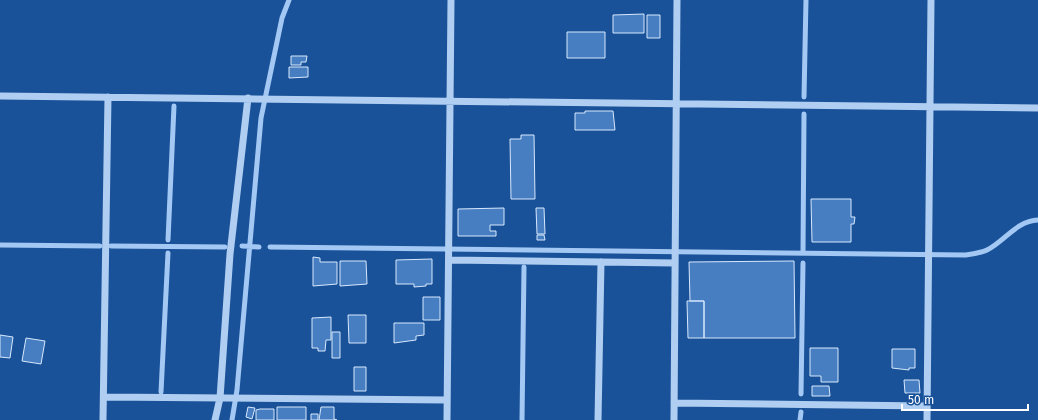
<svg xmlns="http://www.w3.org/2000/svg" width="1038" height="420" viewBox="0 0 1038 420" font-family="'Fira Sans',sans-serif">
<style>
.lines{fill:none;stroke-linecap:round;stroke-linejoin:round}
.stream{stroke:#a3c8f3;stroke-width:5}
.building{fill:#477ec2;stroke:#d7e8fc}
.minor{stroke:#b0cef1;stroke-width:7}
</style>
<rect width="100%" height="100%" fill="#1a529a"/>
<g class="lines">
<path class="stream" d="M804,97l2,-97
M168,240l6,-134
M0,245l100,1
M111,246l114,1
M242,246l17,1
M270,247l695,8c7,-1 16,-2 22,-5 18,-9 29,-29 51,-30
M803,253l1,-139
M161,392l7,-139
M801,394l2,-131
M232,420l5,-30 24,-272 21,-100 7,-18
M522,420l2,-153
M800,420l1,-8"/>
</g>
<path class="building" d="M644,14v19h-31v-18z
M647,15h13v23h-13z
M567,32h38v26h-38z
M291,56h16l-1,6h-5v3h-10z
M289,67h19v10l-19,1z
M585,111h28l2,19h-40v-17h10z
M521,135h13l1,64h-24l-1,-60h11z
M811,199h40v18h4l-1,7h-3v18h-39z
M504,208v17h-14v6h6v5h-38v-27z
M536,208h8l1,26h-8z
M537,235h7l1,5h-8z
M313,257l7,1v4h17v22l-24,2z
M432,259v25h-6v2l-12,1v-3h-18v-24z
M340,261h26l1,23 -27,2z
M794,261l1,77h-91v-37h-14l-1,-39z
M423,297h17v23h-17z
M687,301h17v37h-16z
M348,315h18v28h-17z
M331,317v23h-5l-1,11h-7v-3h-6v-30z
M394,323h30v12l-8,1v4l-22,3z
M332,332h8v26h-8z
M0,335l13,2 -3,21 -10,-1z
M26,338l19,3 -4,23 -19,-3z
M810,348h28v34h-17v-6h-11z
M892,349h23v19h-6v2l-17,-2z
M354,367h12v24h-12z
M904,380h15l1,13h-15z
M812,386h17l1,10h-18z
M248,407l7,1 -3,11 -6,-2z
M277,407h29v13h-29z
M321,407h13v12l3,1h-18z
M260,409h14v11h-18v-10z
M311,414h7v6h-7z"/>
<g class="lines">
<path class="minor" d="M0,96l1038,12
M449,260l226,3
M104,397l343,3
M674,403l253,3
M103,420l5,-323
M215,420l5,-22 10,-144 18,-156
M447,420l4,-420
M598,420l3,-158
M674,420l3,-420
M927,420l4,-420"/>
</g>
<path d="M902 404v6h126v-6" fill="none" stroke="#ffffff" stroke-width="2"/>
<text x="908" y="404" font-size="12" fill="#ffffff" stroke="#1a529a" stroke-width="3" paint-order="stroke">50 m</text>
</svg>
